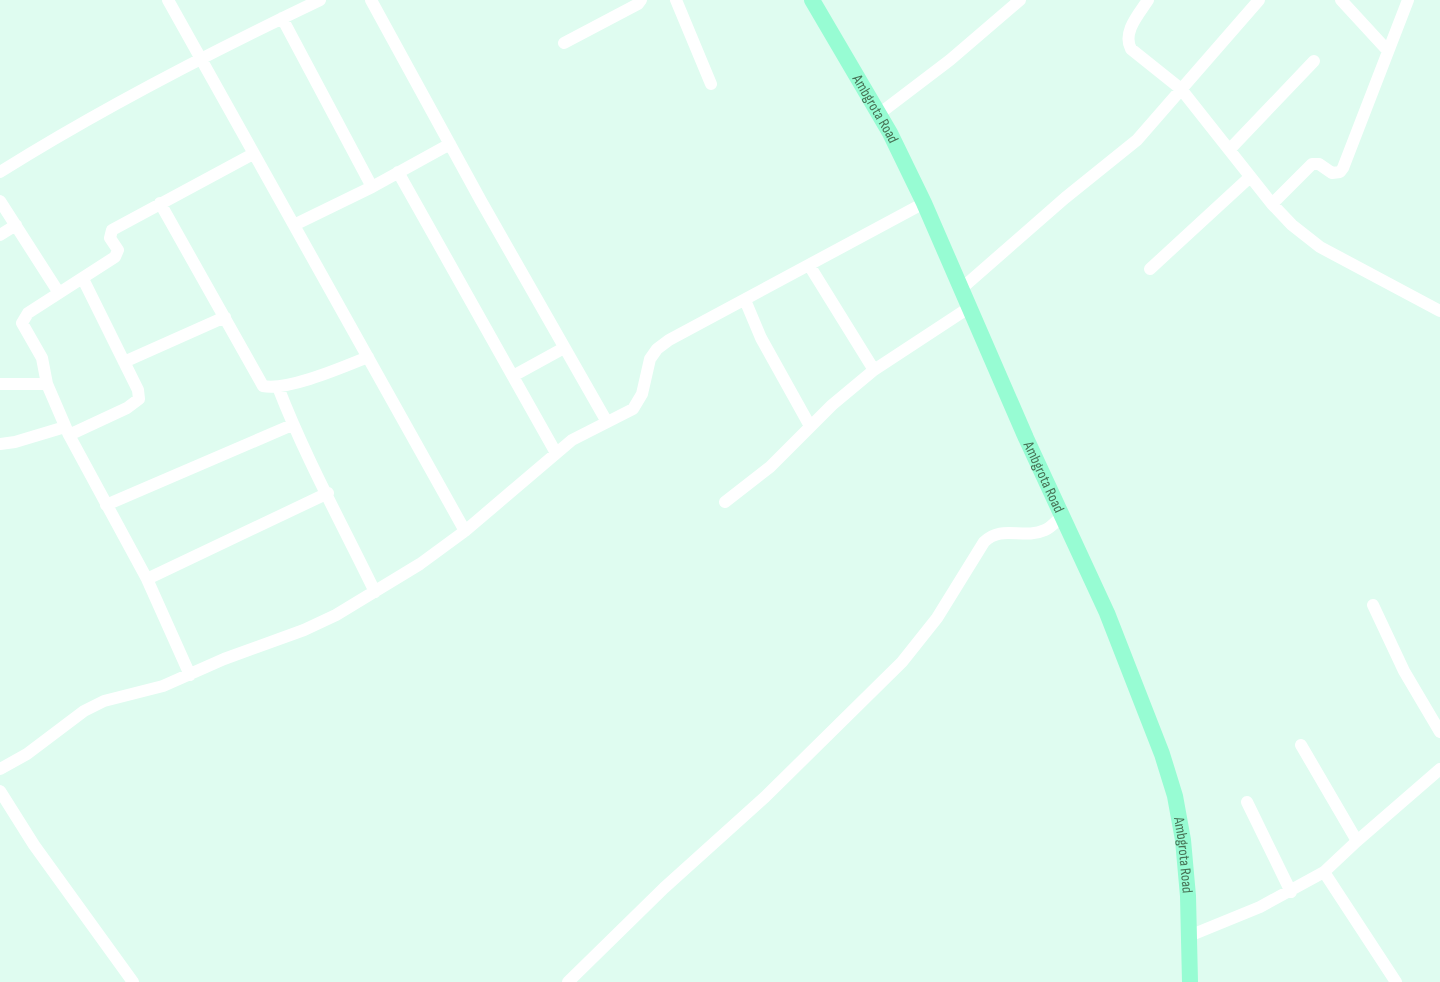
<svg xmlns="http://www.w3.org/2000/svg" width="1440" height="982" viewBox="0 0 1440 982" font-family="'Sofia Sans Condensed',sans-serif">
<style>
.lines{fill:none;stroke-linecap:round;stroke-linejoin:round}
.minor{stroke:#fff;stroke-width:12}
.major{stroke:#97fcd3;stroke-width:16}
.labels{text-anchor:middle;stroke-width:4;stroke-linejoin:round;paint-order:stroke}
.street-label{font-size:15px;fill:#477255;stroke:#e5fff4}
</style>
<rect width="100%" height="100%" fill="#dffcf0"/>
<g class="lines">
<path class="minor" d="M168,0l297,531
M371,0l110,201 126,221
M676,0l35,84
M1148,0c-9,14 -26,32 -17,49l50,40 91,115 20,21 28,22 120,64
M1341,0l47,51
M282,18l90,169
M564,43l74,-39 3,-4
M879,114l71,-54 70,-60
M1230,149l84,-88
M0,172c102,-64 211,-120 320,-172
M398,172l158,281
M0,201l59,92
M160,203l103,183c25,5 80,-19 105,-29
M1272,204l40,-40h7l13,9 8,-1 3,-4 65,-168
M294,225l78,-38 78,-43
M0,235l16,-10
M809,265l65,105
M1150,269l100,-92
M961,289l104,-91 72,-58 122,-140
M745,300l16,38 49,88
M124,362l101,-45
M513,376l51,-28
M0,384h47
M278,387c27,70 64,137 97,205
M69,435l58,-27 12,-9 -1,-9 -55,-111
M0,444l15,-2 50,-15
M725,502l45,-35 62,-62 42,-35 96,-63
M106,505l186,-80
M147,579l181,-86
M1373,605l31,66 36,61
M190,675l-43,-96 -78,-144 -22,-51 -5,-26 -20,-35 6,-10 87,-56 3,-7 -8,-12 2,-8 141,-76
M1301,745l56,96
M0,769l27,-15 57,-43 20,-10 59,-15 61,-27 80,-29 32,-15 84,-51 45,-33 107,-91 61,-31 9,-15 8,-35 7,-10 12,-9 255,-137
M0,791l34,54 99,137
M1247,802l44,90
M1324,872l72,110
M1189,936l71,-29 64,-35 33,-31 83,-72
M568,982l96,-94 101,-91 137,-135 35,-44 47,-76c18,-18 39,-2 61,-12 7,-3 12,-10 18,-15"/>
<path class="major" id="s1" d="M812,0l78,133 34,70 102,235 81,175 55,141 13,42 8,44 5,56 2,86"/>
</g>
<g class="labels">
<g class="street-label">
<text dy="5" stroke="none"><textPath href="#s1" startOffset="126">Ambgrota Road</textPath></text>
<text dy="5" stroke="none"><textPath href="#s1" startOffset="531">Ambgrota Road</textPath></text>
<text dy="5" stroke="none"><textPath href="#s1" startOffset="936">Ambgrota Road</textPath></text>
</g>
</g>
</svg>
